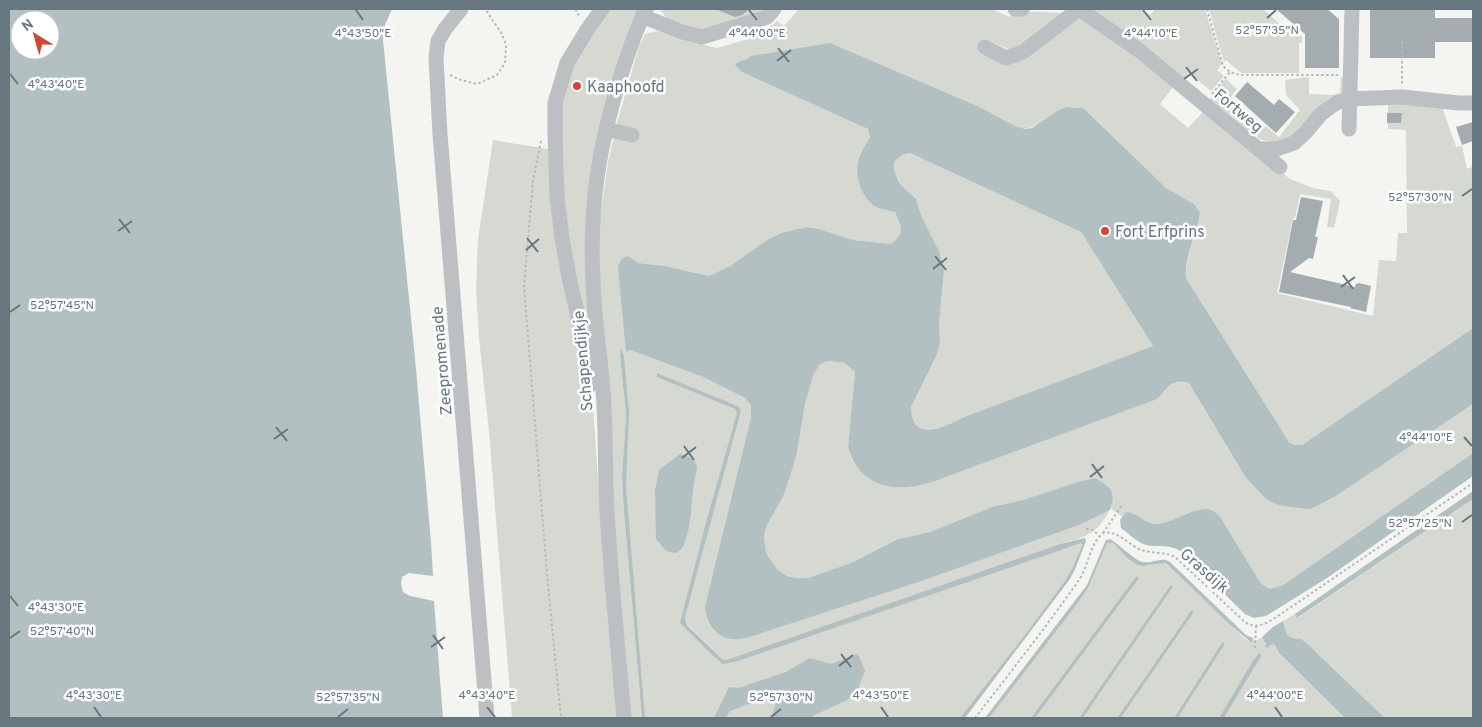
<svg xmlns="http://www.w3.org/2000/svg" width="1482" height="727" viewBox="0 0 1482 727" font-family="Overpass,sans-serif">
<style>
.green{fill:#d5d9d1}
.water{fill:#b2c0c2;fill-rule:evenodd}
.lines{fill:none;stroke-linecap:round;stroke-linejoin:round}
.stream{stroke:#b2c0c2;stroke-width:3}
.building{fill:#a4acb0}
.path{stroke:#b6b9bb;stroke-width:2;stroke-dasharray:2.5 2.5;stroke-linecap:butt}
.minor{stroke:#bcc0c3;stroke-width:15}
.ticks{fill:none;stroke:#66777f;stroke-width:2}
.poi-dot{fill:#d14634;stroke:#fff;stroke-width:2}
.labels{text-anchor:middle;stroke-width:5;stroke-linejoin:round;paint-order:stroke}
.poi-label{font-size:16px;fill:#66777f;stroke:#fff;text-anchor:start}
.street-label{font-size:16px;fill:#66777f;stroke:#fff}
.ticks-label{font-size:12px;text-anchor:middle;fill:#66777f;stroke:#fff;stroke-width:5;stroke-linejoin:round;paint-order:stroke}
</style>
<rect width="100%" height="100%" fill="#f4f4f1"/>
<path class="green" d="M607,9h32l-40,126 -8,216 -28,-138 -2,-112 13,-41z
M660,9h105l-4,4 -58,18 -10,-2 -26,-10z
M799,9h192l19,8 4,-6 53,2 -55,38 -26,-12 -7,13 23,11 73,-48 28,13 70,59 -13,17 28,24 16,-17 86,68 23,9 18,3 9,10 -6,27 -7,-1 4,-28 -31,-5 -5,24h-2l-16,75 96,23 6,-56 17,1 2,-28h9l-1,-103 -18,-1v-28l53,3 15,43 6,-1 5,23 6,-3v162l-171,117h-8l-5,-3 -103,-164c-1,-22 11,-43 14,-65l-6,-9 -28,-16 -91,-81c-20,0 -31,18 -50,22l-276,-71 -12,4 131,67 2,8 -5,9 25,64 5,2c7,14 12,21 -4,32l-38,-4 -34,-11 -13,-2 -25,6 -14,7 -37,26 -21,10 -44,-10 -27,-3 -10,-6 2,93 73,27 42,21 6,7v12l-46,189 42,32 175,-57 160,-57 28,-14c-14,25 -24,27 -50,34l-334,116 -4,-1 -35,-35 -2,-6 56,-207 -20,-12 -64,-26 82,38 -56,211 40,41 360,-122 -14,37 -106,140h-319l-19,-227 2,-74 -6,-67 -1,5 6,60 -4,60 1,25 19,218h-12l-15,-159 -18,-320 11,-77 11,-46 20,-69 6,-13 13,-3 32,11 27,6 42,-12 18,-15 7,5z
M1088,9h53l9,6 5,-6h50l17,55 -5,6 7,6 -13,15 -21,-17 -7,6z
M1209,9h54l30,27 4,-3 5,4v6h-3v30h-58l-15,-13 -2,2z
M1309,77v17l24,1 7,-2 1,-16h7l-1,14 -18,7 -42,43 -16,2 -14,-5v-3l9,-9 13,11 21,-27 -14,-15 -1,-15z
M1226,79l11,10 -6,8 27,23 -11,12 -40,-30z
M493,140l55,9 21,154 23,90 16,229 10,96h-106l-23,-286 -10,-94 -3,-49 2,-50z
M910,153l171,79 72,114 -189,71c-20,10 -52,27 -53,-10l29,-65 -1,-17 5,-55 -5,-19 -17,-34 -6,-18 -17,-16 -5,-13v-8l8,-7z
M828,361l17,2 10,9 -7,75c4,17 10,23 23,33l293,-88c6,-9 14,-12 25,-9l57,95 20,21 12,6 26,4h7l25,-13 137,-92v49l-190,132 -12,4 -6,-2 -5,-5 -41,-67c-4,-3 -7,-5 -11,-6 -15,-2 -37,15 -53,15 -11,-1 -18,-12 -29,-12l-3,5 -12,-8 1,-5 -34,-22 -52,17 -34,8 -62,25 -32,7 -47,24 -43,15h-11l-10,-2 -10,-7 -11,-16 -2,-17 3,-11 16,-28 6,-17 8,-27 8,-49 8,-29 6,-10z
M1473,499v219h-88l-64,-61 -11,-11 -14,-8h-4l-5,-3 -4,-14 12,-7 3,4z
M1110,543h3c8,8 20,23 32,23 7,0 14,-3 20,-4l79,76 8,5 1,-5 3,3 6,-4 3,4 1,7 6,-4 3,1 4,8 66,65h-121l38,-63 -3,-2 -7,9 -33,56h-230l99,-130 19,-44z"/>
<path class="water" d="M9,9h383l-7,16 -2,15 32,318 16,184 2,34 -24,-3 -7,4 -1,7 2,8 7,4 24,5 9,117h-434zM20,20h30v30h-30z
M830,43l147,63 38,20 10,3 7,-1 27,-18 8,-3 16,1 83,80 28,16 6,9c-3,22 -16,43 -14,65l103,164 5,3h8l171,-117v76l-137,92 -25,13h-7l-26,-4 -12,-6 -20,-21 -57,-95c-18,-5 -21,5 -32,16l-222,82c-9,2 -18,5 -27,6 -30,2 -52,-10 -60,-40l7,-75 -10,-9 -17,-2 -9,4 -6,11 -8,28 -8,49 -8,27 -6,17 -16,28 -3,11 2,17 11,16 10,7 10,2h11l43,-15 47,-24 32,-7 62,-25 34,-8 52,-17 17,-4c15,8 22,14 15,32l-28,14 -160,57 -175,57c-5,0 -12,2 -16,1 -17,-3 -25,-18 -26,-33l46,-189v-12l-6,-7 -42,-21 -73,-27 -4,2 -8,-85 4,-9 6,-2 10,7 27,3 44,10 21,-10 37,-26 14,-7 25,-6 13,2 34,11 38,4c15,-11 10,-18 4,-32 -7,-2 -17,-3 -22,-7 -13,-10 -19,-32 -14,-47 3,-7 7,-14 11,-21l-2,-8 -126,-57 -7,-7c4,-6 12,-4 16,-9zM910,153l171,79 72,114 -189,71c-20,10 -52,27 -53,-10l26,-53 3,-12 -1,-17 5,-55 -5,-19 -17,-34 -6,-18 -17,-16 -5,-13v-8l8,-7z
M621,348l3,8 5,56 -3,75 19,231h-3l-19,-218 -1,-25 4,-60 -6,-60z
M657,373l64,26 18,8 2,4 -56,207 2,7 35,34 4,1 334,-116 25,-6 1,3 -10,26 -6,12 -105,139h-5l58,-74 47,-63 7,-12 10,-24 -1,-2 -343,118 -15,3 -12,-10 -31,-31 25,-97 32,-113 -2,-4 -78,-32z
M1473,453v23l-146,102 -61,38 -12,2 -9,-4 -66,-64c-14,-7 -26,-1 -38,-7 -7,-4 -13,-10 -20,-15l-1,-8 6,-8c11,0 18,11 29,12 16,0 39,-17 53,-15 4,1 7,3 11,6l41,67c9,9 11,7 23,3z
M680,454c7,2 13,3 16,10 3,6 -2,13 -2,19 -3,20 -2,42 -10,61 -1,4 -4,6 -8,9l-10,-2 -10,-12 -1,-49 4,-20z
M1473,491v8l-176,119 -2,-4z
M1110,539c9,5 25,22 33,23 10,2 18,-6 27,0l76,73 7,3 -1,5 -23,-19 -63,-61c-7,0 -14,2 -21,3 -12,1 -24,-15 -32,-23h-3l-3,1 -19,44 -11,16 -88,114h-4l102,-133 15,-36 4,-9z
M1283,621l4,14 5,3 9,1 9,7 11,11 64,61h-40l-66,-65 -4,-8 -3,-1 -5,4 -2,-1 1,-3 -4,-7 11,-10z
M1259,653l3,2 -38,63h-5l33,-56z
M858,654l7,17 -10,25 -46,22h-38l5,-15v-9l-46,17 -4,7h-12l15,-31 9,1 48,-16 24,-14 21,6z"/>
<g class="lines">
<path class="stream" d="M1033,718l104,-140
M1081,718l90,-131
M1119,718l73,-106
M1176,718l47,-74"/>
</g>
<path class="building" d="M715,9h35l-8,6 -7,2z
M1276,9h51l12,10v49h-34v-34z
M1370,9h65v9h38v24h-38v16h-65z
M1247,82l27,23 5,-6 16,13 -19,21 -41,-37z
M1387,113h15l-1,10h-14z
M1473,122v19l-11,4 -6,-18z
M1301,197l22,4 -8,36h3l-5,22 -4,-1 -19,14 65,15 1,-3 3,-1 12,3 -5,26 -16,-4 1,-1 -72,-15 14,-72h3z"/>
<g class="lines">
<path class="path" d="M577,9l-1,2 4,6
M1207,9l16,57 7,6
M1402,41v43
M450,75l11,5 16,4 20,-9 8,-12 1,-18 -4,-11 -17,-25
M1212,94l18,-22 10,3h98
M541,141l-8,40 -9,105 23,288 14,144
M1086,529c6,-1 9,3 13,7
M1103,533l20,-29
M1255,648l1,-22
M975,718c35,-45 71,-91 104,-138 10,-15 10,-35 24,-47 14,-3 24,10 36,16 11,5 24,2 36,8l70,65c12,8 22,1 33,-6l195,-133"/>
<path class="minor" d="M461,9l-16,20 -7,12 -2,17 4,76 47,584
M1015,9h7
M642,16l40,16 20,5 65,-20 7,-8
M985,47l21,11 17,-6 56,-43 61,42 140,116
M606,129l26,6
M1349,129l3,-120
M1259,149h18l17,-6 12,-11 15,-18 15,-11 13,-4 53,-2 57,6h14
M593,384l-24,-107 -7,-39 -5,-42 -2,-62v-31l12,-40 20,-33 15,-21
M624,718c-6,-69 -13,-138 -17,-207 -2,-35 -1,-71 -3,-106 -2,-41 -10,-83 -11,-124 -4,-75 6,-138 29,-209 7,-21 14,-43 24,-63"/>
</g>
<path class="ticks" d="M356,10l7,10M749,10l8,10M1143,10l8,10M1267,18l9,-8M778,48l11,14M777,61l14,-11M1186,67l11,14M10,74l8,10M1184,79l14,-10M1462,196l10,-7M119,219l11,14M118,231l14,-10M527,238l11,14M526,250l13,-11M935,256l11,14M933,269l14,-11M1343,275l10,14M1341,287l14,-10M10,312l10,-7M276,427l11,14M1464,437l8,9M274,439l14,-10M684,446l10,14M682,458l14,-11M1092,464l10,14M1090,477l14,-11M1462,522l10,-7M10,596l8,10M433,635l10,14M10,638l10,-7M431,647l14,-10M841,654l10,13M839,666l14,-11M94,707l7,10M487,707l8,10M881,707l7,10M1275,707l7,10M338,717l10,-8M771,717l10,-8"/>
<g class="poi-dot">
<circle cx="577" cy="86" r="5"/>
<circle cx="1105" cy="231" r="5"/>
</g>
<g class="labels">
<g class="poi-label">
<text x="587" y="92">Kaaphoofd</text>
<text x="1115" y="237">Fort Erfprins</text>
</g>
<g class="street-label">
<text transform="translate(1239 110) rotate(40)" y="6">Fortweg</text>
<text transform="translate(441 361) rotate(-95)" y="6">Zeepromenade</text>
<text transform="translate(582 361) rotate(-95)" y="6">Schapendijkje</text>
<text transform="translate(1205 570) rotate(41)" y="6">Grasdijk</text>
</g>
</g>
<g class="ticks-label">
<text x="1267" y="34">52°57'35"N</text>
<text x="363" y="37">4°43'50"E</text>
<text x="757" y="37">4°44'00"E</text>
<text x="1151" y="37">4°44'10"E</text>
<text x="56" y="88">4°43'40"E</text>
<text x="1420" y="201">52°57'30"N</text>
<text x="62" y="309">52°57'45"N</text>
<text x="1426" y="441">4°44'10"E</text>
<text x="1420" y="527">52°57'25"N</text>
<text x="56" y="611">4°43'30"E</text>
<text x="62" y="635">52°57'40"N</text>
<text x="94" y="699">4°43'30"E</text>
<text x="487" y="699">4°43'40"E</text>
<text x="881" y="699">4°43'50"E</text>
<text x="1275" y="699">4°44'00"E</text>
<text x="348" y="701">52°57'35"N</text>
<text x="781" y="701">52°57'30"N</text>
</g>
<rect width="1482" height="727" fill="none" stroke="#66777f" stroke-width="20"/>
<g transform="translate(35 35) rotate(323)"><circle r="24" fill="#ffffff" stroke="#c2c9cc"/>
<path d="M0-4L9 19L0 12L-9 19Z" fill="#d14634"/>
<text y="-8" font-size="14" font-weight="bold" text-anchor="middle" fill="#66777f">N</text>
</g>
</svg>
